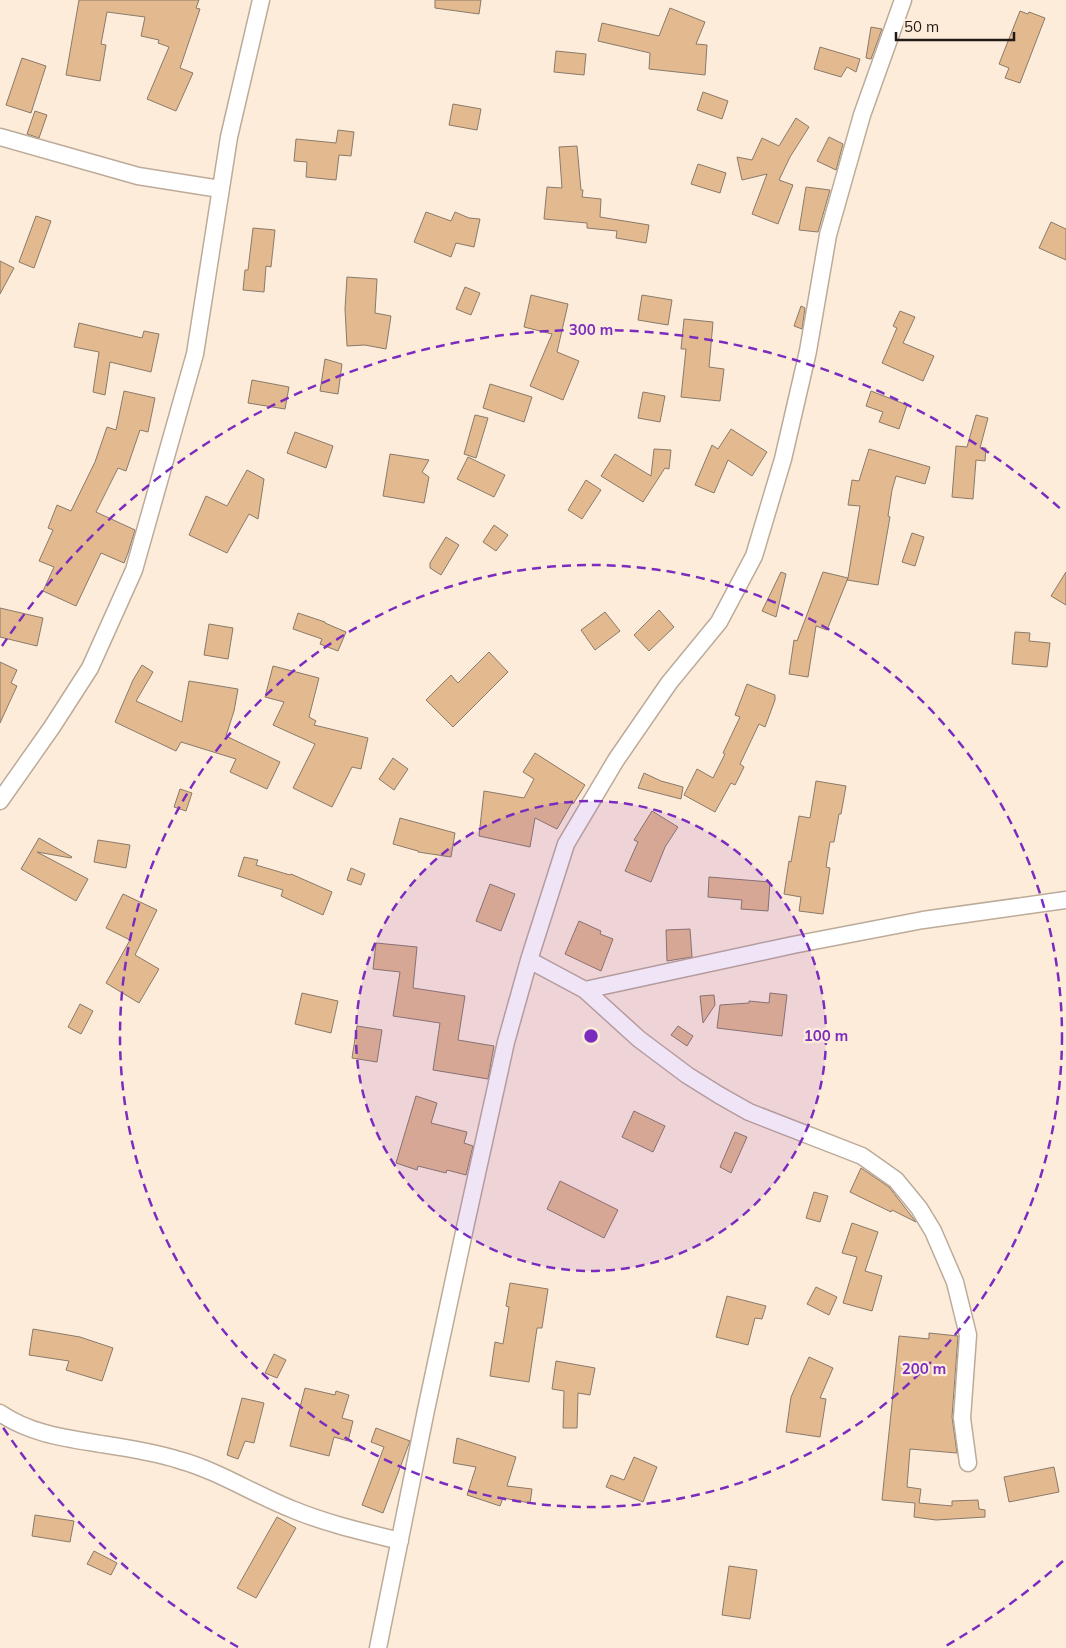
<svg xmlns="http://www.w3.org/2000/svg" width="1066" height="1648" viewBox="0 0 1066 1648" font-family="Mulish,sans-serif">
<style>
.building{fill:#e3b98f;stroke:#8a7a6a}
.lines{fill:none;stroke-linecap:round;stroke-linejoin:round}
.minor-casing{stroke:#bdab9a;stroke-width:19}
.minor{stroke:#fff;stroke-width:16}
.ring{fill:none;stroke:#7b2cbf;stroke-width:2.5;stroke-dasharray:9 6}
.centre{fill:#7b2cbf;stroke:#feecda;stroke-width:2.5}
.ring-label{font-size:15px;text-anchor:middle;font-weight:bold;fill:#7b2cbf;stroke:#feecda;stroke-width:4.5;stroke-linejoin:round;paint-order:stroke}
</style>
<rect width="100%" height="100%" fill="#feecda"/>
<path class="building" d="M79,0h120l-3,8 4,1 -20,59 13,5 -17,38 -29,-12 22,-52 -11,-4 1,-3 -18,-4 4,-19 -38,-5 -6,32 5,1 -6,36 -34,-6z
M435,0h46l-2,14 -44,-6z
M670,8l35,14 -9,22 11,1 -2,30 -56,-6 1,-16 -52,-12 4,-18 57,13z
M1020,11l8,3 1,-2 16,6 -25,65 -15,-5 4,-10 -10,-4z
M871,27l11,2 -11,30 -5,-1z
M820,47l40,12 -4,13 -9,-5 -6,10 -27,-8z
M556,51l30,3 -2,21 -30,-3z
M22,58l24,8 -15,47 -25,-8z
M703,92l25,9 -6,18 -25,-9z
M453,104l28,5 -4,21 -28,-5z
M35,111l12,4 -8,23 -12,-4z
M796,118l13,9 -19,30 -11,23 14,5 -15,39 -26,-10 15,-40 -25,6 -5,-23 15,3 10,-22 17,8z
M338,130l16,2 -3,24 -12,-1 -3,25 -30,-3 1,-15 -13,-1 2,-22 40,4z
M829,137l14,7 -7,26 -19,-9z
M577,146l4,44h2l-1,7 19,2 -1,18 49,8 -3,18 -30,-5 1,-7 -30,-3v-5l-43,-4 3,-32 15,1 -3,-41z
M698,164l28,9 -6,20 -29,-9z
M806,187l24,3 -12,42 -19,-2z
M426,212l25,9 4,-9 14,6 11,1 -6,28 -18,-4 -5,14 -37,-15z
M36,216l15,5 -17,47 -15,-6z
M1051,222l15,7v31l-27,-12z
M253,228l22,2 -4,37 -5,-1 -2,26 -21,-2 2,-20h3z
M0,261l14,7 -14,26z
M347,277l30,2 -2,34 16,3 -5,33 -21,-4 -18,1 -2,-37z
M465,287l15,6 -9,22 -15,-6z
M531,295l37,9 -11,48 22,9 -16,39 -33,-14 22,-52 -28,-7z
M642,295l30,5 -4,25 -30,-5z
M801,306l4,2 -3,21 -8,-3z
M900,311l15,6 -12,26 31,13 -11,25 -41,-18 15,-35 -4,-2z
M684,319l29,3 -4,45 15,2 -4,32 -39,-4 5,-48h-5z
M79,323l63,15 2,-7 15,3 -8,38 -41,-10 -5,33 -12,-3 6,-40 -25,-5z
M325,359l17,5 -4,30 -18,-3z
M252,380l37,7 -4,22 -37,-6z
M490,384l42,13 -8,25 -41,-14z
M124,391l31,7 -7,34 -8,-2 -14,41 -8,-3 -22,44 39,18 -7,23 -4,10 -23,-10 -25,53 -33,-15 11,-24 -15,-6 14,-31 -5,-2 9,-23 14,6 24,-49 12,-35 9,3z
M871,391l36,14 -8,24 -20,-7 4,-10 -17,-6z
M643,392l22,4 -5,26 -22,-4z
M475,415l13,3 -12,40 -12,-4z
M976,415l12,3 -8,30h6l-1,13 -9,-1 -3,39 -21,-2 4,-51 11,1z
M731,429l36,23 -15,24 -24,-16 -14,33 -19,-8 17,-40 6,4z
M295,432l38,14 -7,22 -39,-15z
M654,449l17,1 -2,19 -4,-1 -22,34 -42,-26 14,-22 36,22z
M869,449l61,18 -5,17 -29,-8 -4,14 -4,26 2,1 -12,68 -31,-5 1,-2 -21,52 -11,-4 -8,51 -19,-3 5,-34 3,1 26,-69 25,6 12,-72 -12,-1 4,-25 7,1z
M390,454l39,6 -7,12 7,5 -5,26 -41,-7z
M468,457l37,18 -11,22 -37,-18z
M247,470l17,9 -6,40 -9,-5 -22,39 -38,-18 17,-39 21,10z
M586,480l15,10 -19,29 -14,-9z
M494,525l14,10 -12,16 -13,-9z
M912,533l12,4 -9,29 -13,-4z
M446,537l13,8 -18,30 -11,-7v-5z
M781,572l5,2 -10,43 -14,-6z
M1066,572v33l-15,-9z
M0,608l43,10 -6,28 -37,-9z
M659,610l15,17 -25,24 -15,-16z
M605,612l15,19 -25,19 -14,-20z
M298,613l27,9v1l21,9 -8,19 -18,-7 2,-5 -29,-10z
M209,624l24,4 -5,31 -24,-4z
M1015,632l15,1 -1,8 21,2 -3,24 -35,-3z
M489,652l19,20 -55,55 -27,-27 25,-25 7,8z
M0,662l17,8 -6,13 6,3 -17,37z
M142,665l11,7 -17,29 46,21 7,-41 49,8 -4,22 -8,25 54,26 -13,27 -37,-17 6,-13 -55,-17 -5,9 -61,-29 18,-42z
M273,666l46,12 -10,39 7,4 -2,4 54,13 -7,31 -9,-2 -20,40 -39,-19 22,-44 -42,-19 11,-23 -19,-5z
M747,684l28,11v5l-10,27 -6,-3 -19,40 4,3 -9,18 -4,-2 -16,29 -31,-17 13,-26 16,9 12,-24 -2,-1 17,-36 -5,-2z
M535,753l50,32 -12,19 -1,-1 -15,26 -22,-11 -5,29 -51,-11 5,-45 40,7 10,-19 -11,-7z
M393,758l15,11 -14,21 -15,-11z
M644,773l17,8 22,6 -2,12 -43,-11z
M816,781l30,5 -5,28h-2l-5,28h-4l-4,25 4,1 -7,46 -24,-3 2,-14 -17,-3 5,-33 2,1 8,-46 11,2z
M180,789l12,4 -6,18 -12,-4z
M652,811l26,16 -13,20 -14,35 -26,-11 13,-29 -4,-2z
M400,818l55,15 -4,24 -33,-5v-1l-25,-7z
M39,838l33,19 -1,1 -34,-6 51,27 -12,22 -55,-32z
M98,840l32,5 -4,23 -32,-6z
M244,857l14,3 -2,5 34,10 1,-1 41,18 -9,23 -42,-19 2,-6 -45,-14z
M351,868l14,6 -4,11 -14,-5z
M709,877l61,5 -2,29 -27,-2 1,-9 -34,-3z
M490,884l25,10 -14,37 -25,-10z
M123,894l34,16 -22,45 24,14 -20,34 -33,-20 24,-43 -24,-12z
M579,921l22,10 -1,3 13,5 -12,32 -36,-17z
M690,929l2,28 -25,4 -1,-31z
M376,943l41,4 -4,41 52,8 -7,44 36,6 -6,33 -55,-9 7,-47 -47,-7 7,-44 -27,-3z
M302,993l36,8 -7,32 -36,-9z
M770,993l17,2 -5,41 -65,-8 3,-23 29,-2v-2l20,2z
M714,995l1,10 -12,18 -3,-27z
M80,1004l13,7 -12,23 -13,-7z
M357,1026l25,4 -5,32 -25,-4z
M678,1026l15,10 -6,10 -16,-11z
M416,1096l21,7 -6,20 36,9 -3,11 9,3 -7,29 -19,-5 -1,3 -28,-7 -1,4 -21,-7z
M634,1111l31,15 -12,26 -31,-15z
M735,1132l12,5 -16,36 -11,-6z
M861,1168l28,19 27,35 -24,-12 -1,2 -41,-20z
M560,1181l58,29 -14,28 -57,-29z
M814,1192l14,4 -8,26 -14,-4z
M852,1223l26,9 -13,39 17,5 -10,35 -29,-8 14,-46 -15,-4z
M510,1283l38,6 -6,39h-5l-8,54 -39,-6 5,-34 8,2 6,-37 -3,-1z
M816,1287l21,10 -8,18 -22,-11z
M727,1296l39,10 -4,13 -7,-1 -7,27 -32,-8z
M33,1329l47,8 33,11 -11,33 -36,-11 3,-9 -40,-6z
M929,1333l29,3 -6,81 5,36 -47,-4 -3,38 14,2 -2,14 33,3v-5l26,-1 1,9 6,1v7l-49,3 -22,-3 1,-14 -33,-3 17,-164 30,3z
M274,1354l12,6 -9,18 -12,-5z
M809,1357l24,11 -13,30 6,1 -6,38 -34,-5 5,-35z
M556,1361l39,7 -5,27 -12,-2 -1,35h-14l1,-37 -12,-2z
M305,1388l30,7 1,-4 13,4 -7,23 11,3 -5,20 -14,-4 -5,19 -39,-10z
M242,1398l22,5 -10,40 -9,-2 -7,18 -11,-4z
M376,1428l34,13 -27,72 -21,-8 22,-58 -13,-5z
M457,1438l59,19 -9,29 25,3 -2,14 -27,-5 -3,8 -33,-11 9,-28 -23,-4z
M634,1457l23,10 -14,35 -37,-15 5,-12 13,5z
M1054,1467l5,25 -50,10 -5,-25z
M35,1515l39,6 -4,21 -38,-6z
M277,1517l19,11 -40,70 -19,-10z
M94,1551l23,12 -6,12 -24,-11z
M729,1566l28,4 -7,49 -28,-4z"/>
<g class="lines">
<defs>
<path id="minor" d="M0,137l138,39 82,13
M0,801l52,-74 38,-59 44,-98 61,-216 34,-217 32,-137
M529,960l56,30 54,49 48,36 32,20 30,17 113,44 34,24 23,28 14,23 22,51 13,53 -6,83 6,45
M585,990l208,-45 130,-25 143,-20
M0,1413c31,21 65,25 101,31 26,4 53,8 78,16 40,11 76,35 115,50 34,14 70,22 106,31
M378,1648l48,-238 40,-187 40,-181 23,-82 37,-116 50,-84 53,-77 50,-61 35,-66 29,-97 25,-108 20,-116 34,-120 41,-115"/>
</defs>
<use href="#minor" class="minor-casing"/>
<use href="#minor" class="minor"/>
</g>
<circle cx="591" cy="1036" r="235" fill="#7b2cbf" fill-opacity=".12"/>
<g class="ring">
<circle cx="591" cy="1036" r="235"/>
<circle cx="591" cy="1036" r="471"/>
<path d="M1063 1561A706 706 0 0 1 944 1647M238 1647A706 706 0 0 1 2 1426M2 646A706 706 0 0 1 1063 511"/>
</g>
<circle cx="591" cy="1036" r="8" class="centre"/>
<g class="ring-label">
<text x="591" y="335">300 m</text>
<text x="826" y="1041">100 m</text>
<text x="924" y="1374">200 m</text>
</g>
<path d="M896 32v8h118v-8" fill="none" stroke="#211b15" stroke-width="2.5"/>
<text x="904" y="32" font-size="15" fill="#211b15" stroke="#feecda" stroke-width="4" paint-order="stroke">50 m</text>
</svg>
